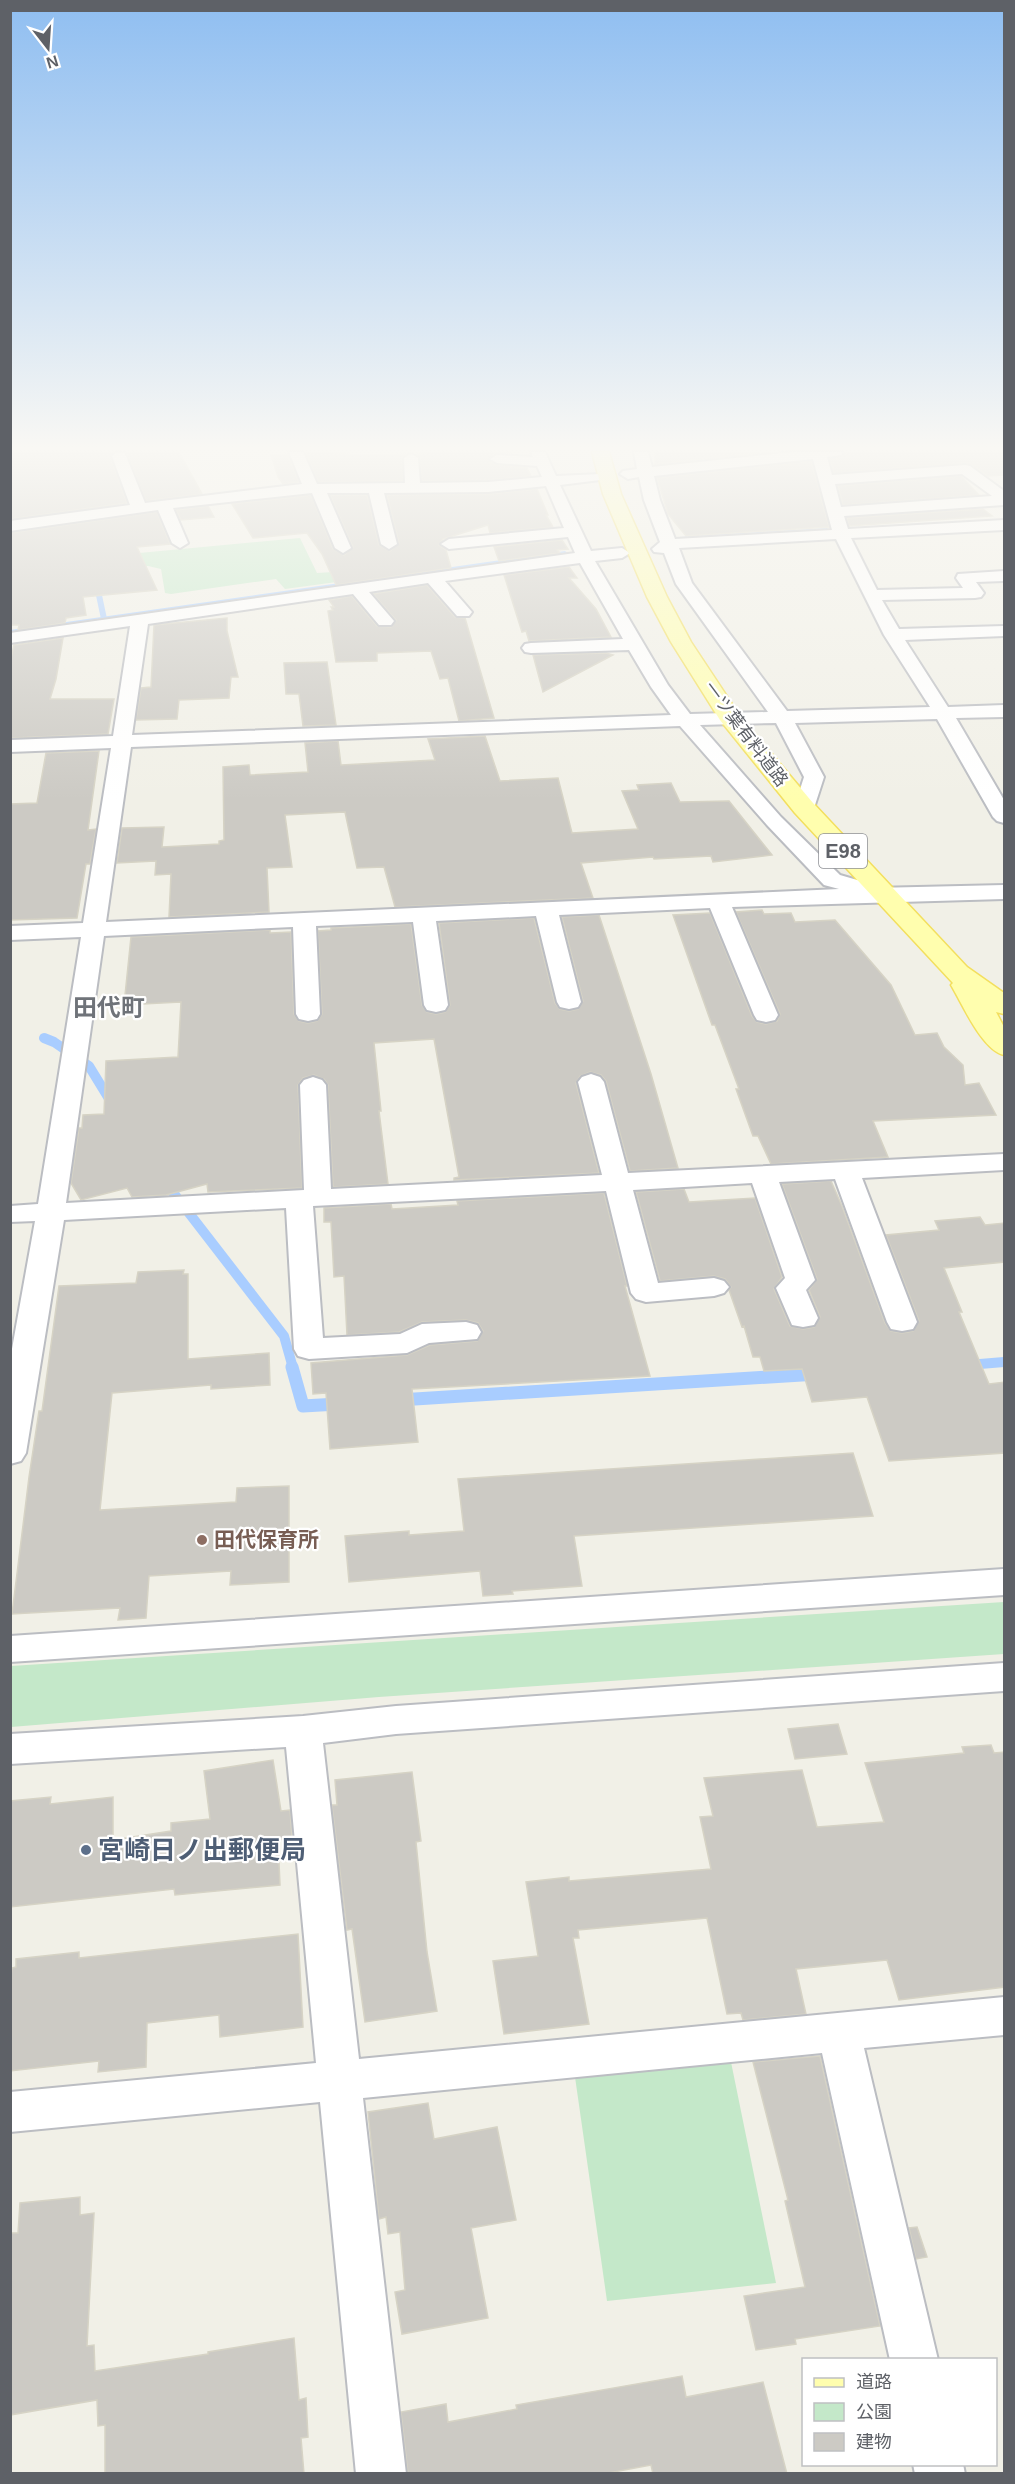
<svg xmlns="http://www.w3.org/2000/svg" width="1015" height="2484" viewBox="0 0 1015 2484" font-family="Helvetica,'Noto Sans JP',sans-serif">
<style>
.green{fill:#c4e8c9}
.water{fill:#a9cdff}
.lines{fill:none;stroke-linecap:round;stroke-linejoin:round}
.stream-far2{stroke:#a9cdff;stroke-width:6}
.stream-far1{stroke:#a9cdff;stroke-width:10}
.stream{stroke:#a9cdff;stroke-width:13}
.building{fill:#cccac4;stroke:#d6d3c5;stroke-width:1.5}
.minor-casing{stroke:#bbbdc2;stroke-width:4}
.primary-casing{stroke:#f3df5e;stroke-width:3}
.minor{fill:#fff;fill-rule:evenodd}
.primary{fill:#fffeae;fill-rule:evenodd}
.education-dot{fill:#8d6e63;stroke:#fff;stroke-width:2}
.service-dot{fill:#5c6f8a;stroke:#fff;stroke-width:2}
.labels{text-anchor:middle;stroke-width:4.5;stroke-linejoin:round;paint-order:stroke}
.far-street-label{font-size:18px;fill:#5e6167;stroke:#fff}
.shield{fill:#fff;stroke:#8e9095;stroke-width:1.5}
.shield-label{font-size:20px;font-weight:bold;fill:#5e6167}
.education-label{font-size:21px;font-weight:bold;fill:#785e54;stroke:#fff;text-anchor:start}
.quarter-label{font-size:24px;font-weight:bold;fill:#6f7379;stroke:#fff}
.near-service-label{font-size:26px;font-weight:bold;fill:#4e5e75;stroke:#fff;text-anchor:start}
</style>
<rect width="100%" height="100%" fill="#f1f0e7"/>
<path class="green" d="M300,538l17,35 16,-1 11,9 -59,8 -9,-10 -105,15 -6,-1 -4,-24 -13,-3 -61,4 -1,-12z
M1004,1602v52l-625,43 -368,30v-61z
M731,2062l45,221 -169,18 -32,-224z"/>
<path class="water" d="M827,528l2,4 -147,9 -2,-4z
M565,551l4,3 -558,81 -1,-5z"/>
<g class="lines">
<path class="stream-far2" d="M96,581l8,38"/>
<path class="stream-far1" d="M44,1038l10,4 35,24 22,36
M165,1182l119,154 9,32
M968,1365l36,-3"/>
<path class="stream" d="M292,1367l11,39 35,-2
M399,1400l419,-26"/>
</g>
<path class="building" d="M10,452h103l-3,5 17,46 -117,16z
M126,452h53l23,42 -56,7z
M326,452l31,3 49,-1 -4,4 1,23 -85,1 -12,-29z
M437,452h74l-15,1 -8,7 9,5 30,3 4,8 -43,4 -66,1 -2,-23 -4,-4z
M655,452h25l80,1 -105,11z
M860,452h145v23l-17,1 -17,-12 -6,-1 -131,10 -4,-14 11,-2 4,-4z
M287,454l12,28 -16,2 -5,-7 -7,-22z
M811,461l18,66 -143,9 -18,-22 -11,-36z
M961,476l18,19 -136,10 -5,-19z
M537,489l11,26h-2l7,12 -63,6 -2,-8 -45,14 -4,6 7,5 5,18 -115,17 -14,-31 -15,-21 -54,5 -21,-34 79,-9 22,54 11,6 9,-8 -23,-52h37l12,50 11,6 9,-8 -12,-48 101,-1z
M208,506l6,11 -33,3 -5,-10z
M983,509l9,7 -143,10 -2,-8z
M157,512l13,32 -33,3 20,43 -74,7 3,18 -20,3 -1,5 -47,7 1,-5h-9v-92z
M562,540l6,9 -11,1 3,3 -61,8 -5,-14z
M569,567l8,11h-8l27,31 15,28 -82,4 -3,-10 -4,1 -18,-57z
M427,585l28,32 10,1 29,100 -35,3 -11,-43 -8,1 -9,-28 -54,2v8l-41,1 -8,-51 5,-1 -2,-3h3l-5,-7 23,-4 25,30 14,1 5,-7 -23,-26z
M227,618v13l11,46h-7l-2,21 -50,2 -2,19 -41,1 5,-32 10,-1 3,-62z
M63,638l-7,41 -6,20h64l-6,35 -98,4v-75l4,-18z
M606,653l7,2 -70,37 -10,-37z
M327,662l9,63 -33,1 -4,-32h-13l-2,-31z
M485,736l15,45 58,-3 14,55 66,-4 -16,-38 17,-1 -2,-5 34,-2 9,19 49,-1 43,54 -59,7 -2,-6 -57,3 -1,-2 -72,6 12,35 -198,9 -11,-40 -27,1 -12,-56 -60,3 7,52 -25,1 2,44 -100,5 2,-43 -16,1 1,-14 -39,2 5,-35 42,-1 -2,20 57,-3v-3l5,-1 -1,-73 26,-2 1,10 58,-3 -3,-29 33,-2 3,24 94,-5 -7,-21z
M99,751l-11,79 8,-1 -6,35h-4l-9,54 -67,2v-116l27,-1 9,-50z
M762,910l2,4 27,-1 4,9 40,-2 56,65 24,50 22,-2 7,14 19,18 2,20 14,-2 17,32 -123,6 15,36 -117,7 -13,-28h-5l-17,-47h3l-24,-64h-3l-39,-110 37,-2 42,103 5,6 9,2 11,-3 3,-7 -44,-102z
M599,915l52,159 27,94 -48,3 -24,-90 -5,-6 -11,-3 -10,4 -4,7 23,90 -145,7v-2l5,-1 -25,-138 -60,4 7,68h-2l9,73 -55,3 -5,-102 -4,-6 -10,-4 -11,3 -5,7 4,103 -94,4 -1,-8 -41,11 -34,2 -5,-9 -46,12 -10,-17 8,-55h3l1,-13 21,-1 2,-53 72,-4 3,-55 -57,3 7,-68 139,-7v3l21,-1 3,82 5,7 9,2 9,-2 5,-7 -4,-83 13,-1v-2l80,-4 11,81 5,7 9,2 9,-2 5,-7 -11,-82 95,-5 21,85 5,6 9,2 9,-2 5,-8 -21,-84z
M831,1181l11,25 43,117 6,8 11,2 11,-2 6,-10 -33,-86 53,-5 -4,-9 45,-4 5,8 20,-2v39l-61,6 18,44h-3l30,72 16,-2v71l-116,8 -22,-64 -55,5 -10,-33 -38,2 -4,-14h-7l-9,-31 -2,1 -13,-37 2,-3 -6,-8 -11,-3 -54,5 -24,-89 48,-3 5,13 66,-4 27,79 -8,12 16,37 13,3 11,-2 6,-10 -11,-27 8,-11 -35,-95z
M604,1193l23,93h-2l25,90 -238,13 6,53 -88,7 -4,-56 -13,1 -2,-31 96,-8 23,-10 47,-4 6,-10 -5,-8 -12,-3 -44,2 -23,10 -52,3 -3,-59 -10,1 -3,-55h-7v-14l67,-4 1,5 66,-4 -1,-4z
M184,1270l-1,4h5v85l81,-6 1,32 -59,4v-4l-99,8 -12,117 136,-8 1,-14 52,-2v96l-59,3 1,-14 -82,5 -3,42 -28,2 2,-12 -108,6 17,-137 10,-66h3l17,-125 77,-3 2,-11z
M853,1453l20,63 -299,20 8,50 -70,5 1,3 -30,2 -3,-25 -131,11 -4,-46 64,-5v4l55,-4 -6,-52z
M838,1724l9,30 -52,5 -7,-30z
M991,1745l3,8 11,-1v235l-106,13 -12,-40 -91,9 10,45 -63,6 -2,-7 -14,1 -20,-96 -129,12 1,8h-6l16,86 -85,10 -11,-73 45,-5 -12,-74 43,-5v4l142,-12 -11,-52 13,-1 -9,-38 98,-8 15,57 67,-5 -19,-59 99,-10 -2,-6z
M273,1760l8,51 9,-1 2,28 -14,2 2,45 -105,10 -1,-6 -164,18v-106l41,-4 -1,7 63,-7v43l58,-9v-8l39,-4 -6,-48z
M412,1772l9,69 -5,1 11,110 10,59 -72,11 -13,-93 -5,1 -15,-125h5l-2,-25z
M298,1934l5,93 -83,10 -1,-22 -72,8 -1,44 -48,5 1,-11 -89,10v-88l2,-15 4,-1v-8l63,-7v6z
M820,2056l60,270 -85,13 1,5 -40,6 -12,-54 61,-9 -20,-86 3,-1 -35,-138z
M428,2103l6,36 63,-12 19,93 -45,8 17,90 -86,16 -7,-42 10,-2 -5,-58 -12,2 -2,-17 -7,2 -11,-107z
M80,2197v18l14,-2 -7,133 7,-1 1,26 113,-17v-2l86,-14 5,62 7,-2 2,39 -7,1 3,36h-199v-49l-7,1 -1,-26 -87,15v-182h8l2,-30z
M917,2227l10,30 -11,2 -7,-31z
M682,2376l4,21 77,-15 24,92h-134l-2,-9 -48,9h-195l-7,-62 45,-8 2,18 69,-13 -1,-4z"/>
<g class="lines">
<defs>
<path id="minor" d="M117,452l7,1 2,3 19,47 157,-19 -13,-32h14l14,32 88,-1 -1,-25 7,-4 7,4 2,25 68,-1 54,-5 -5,-11 -40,-3 -7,-4 7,-4 36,2 -2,-5h14l11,24 44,-2 3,3 -3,3 -40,5 31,66 31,-3 8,5 -8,5 -27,3 73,124 22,29 78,-2 -92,-128 -12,-31 -10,-1 -2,-3 8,-7 -16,-42 -5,-23 -11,2 -8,-5 3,-3 14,-2 -3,-17h14l4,15 141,-15h50l-2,3 -14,2 5,18 133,-10 5,1 34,25v14l-160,11 4,13 156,-9v10l-153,8 26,52 86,-2 -7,-10 2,-4 46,-3v10l-28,1 8,11 -3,4 -6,1 -93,2 17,29 105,-3v10l-99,4 43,67 56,-2v12l-48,1 48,82v23l-7,-2 -4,-4 -56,-98 -142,4 29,54 -10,31 -3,4 -7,2 -7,-2 -3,-4 10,-31 -28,-54 -76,2 81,92 59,58 31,9 3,4 130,-3v14l-272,8 46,108 -3,5 -9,2 -9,-2 -3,-5 -44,-107 -151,7 22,87 -3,5 -9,2 -9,-2 -3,-5 -21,-86 -100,5 12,84 -3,5 -9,2 -9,-2 -3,-5 -11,-83 -97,4 4,88 -3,5 -9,2 -9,-2 -3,-5 -3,-87 -189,9 -38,267 238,-13 -4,-105 4,-5 9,-3 9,3 4,5 5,104 271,-14 -24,-93 4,-5 9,-3 9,3 4,5 24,91 376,-19v16l-142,8 55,144 -4,7 -11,2 -11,-2 -4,-7 -52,-143 -56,3 36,98 -9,10 12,28 -4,7 -11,2 -11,-2 -16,-37 9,-10 -33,-95 -119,7 25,93 56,-5 10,3 5,6 -5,6 -10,3 -68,6 -10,-3 -5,-6 -25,-102 -293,15 10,132 77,-4 22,-10 44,-2 11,3 4,7 -4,7 -48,4 -22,10 -98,6 -11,-3 -4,-7 -8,-141 -222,12 -38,233 -5,8 -11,3v-104l25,-139 -25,1v-16l28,-2 43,-267 -71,3v-14l73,-3 28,-175 -101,4v-12l103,-4 17,-110 -120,17v-10l565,-80 -7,-16 -119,12 -8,-5 8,-5 115,-11 -18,-42 -58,6 -104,1 13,51 -8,5 -8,-5 -12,-51h-42l24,55 -8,5 -8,-5 -23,-55 -139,15 15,35 -8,5 -8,-5 -14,-33 -148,21v-10l120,-16 -18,-49zM813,459l19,71 -157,9 -15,-39 -6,-24zM962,474l30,22 -151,11 -6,-23zM836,539l48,96 46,72 -143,4 -95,-128 -13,-35zM580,563l43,76 -92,4 -6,1 -3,4 3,4 6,1 98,-3 22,37 20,28 -539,20 16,-111 205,-30 26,31h12l3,-4 -25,-29 59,-9 29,33h12l3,-4 -27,-31zM680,726l87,99 57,60 15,4 -733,33 25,-175z
M1004,1569v26l-994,67v-26z
M1004,1663v28l-608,43 -73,9 36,316 645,-62v38l-140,13 74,312h-48l-68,-307 -459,45 43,376h-50l-36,-372 -310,30v-40l306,-29 -30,-316 -276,17v-30l293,-18 93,-10z
M913,2464h50l2,10h-50z"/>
<path id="primary" d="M592,452h17l12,42 46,103 24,45 49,74 73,87 154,164 37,26v21l-8,-2 8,15v28c-22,-5 -41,-50 -53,-70l2,-2 -158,-170 -75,-93 -49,-78 -24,-45 -44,-103z"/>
</defs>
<use href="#minor" class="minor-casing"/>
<use href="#primary" class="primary-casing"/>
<use href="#minor" class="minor"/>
<use href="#primary" class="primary"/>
</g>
<linearGradient id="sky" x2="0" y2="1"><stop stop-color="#8fbef1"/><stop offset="0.56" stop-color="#f9f8f4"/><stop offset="1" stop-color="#f9f8f4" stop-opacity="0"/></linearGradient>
<rect width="1015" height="800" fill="url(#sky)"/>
<circle class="education-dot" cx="202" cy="1540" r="6"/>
<circle class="service-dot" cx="86" cy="1850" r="6"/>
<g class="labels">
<g class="far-street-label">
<text transform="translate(746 734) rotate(53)" y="6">一ツ葉有料道路</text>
</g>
<rect class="shield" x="819" y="834" width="48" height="34" rx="4.5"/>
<g class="shield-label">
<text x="843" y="858">E98</text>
</g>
<g class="education-label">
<text x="214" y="1547">田代保育所</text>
</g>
<g class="quarter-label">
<text x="109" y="1016">田代町</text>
</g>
<g class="near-service-label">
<text x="98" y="1859">宮崎日ノ出郵便局</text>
</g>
</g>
<rect width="1015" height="2484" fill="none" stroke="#5e6167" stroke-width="24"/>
<rect x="802" y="2358" width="195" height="108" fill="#ffffff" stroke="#bfc0c2" stroke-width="1.5"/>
<rect x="814" y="2378" width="30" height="9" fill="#fffeae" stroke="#bfc0c2" stroke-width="1.5"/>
<text x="856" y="2388" font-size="18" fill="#5e6167">道路</text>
<rect x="814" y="2403" width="30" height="18" fill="#c4e8c9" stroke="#bfc0c2" stroke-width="1.5"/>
<text x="856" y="2418" font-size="18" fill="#5e6167">公園</text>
<rect x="814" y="2433" width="30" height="18" fill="#cccac4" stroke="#bfc0c2" stroke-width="1.5"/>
<text x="856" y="2448" font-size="18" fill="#5e6167">建物</text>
<g transform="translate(48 48) rotate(163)" stroke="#ffffff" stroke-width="4.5" paint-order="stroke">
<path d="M0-4.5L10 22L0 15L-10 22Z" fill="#5e6167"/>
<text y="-9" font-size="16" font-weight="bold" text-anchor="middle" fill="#5e6167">N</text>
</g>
</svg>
